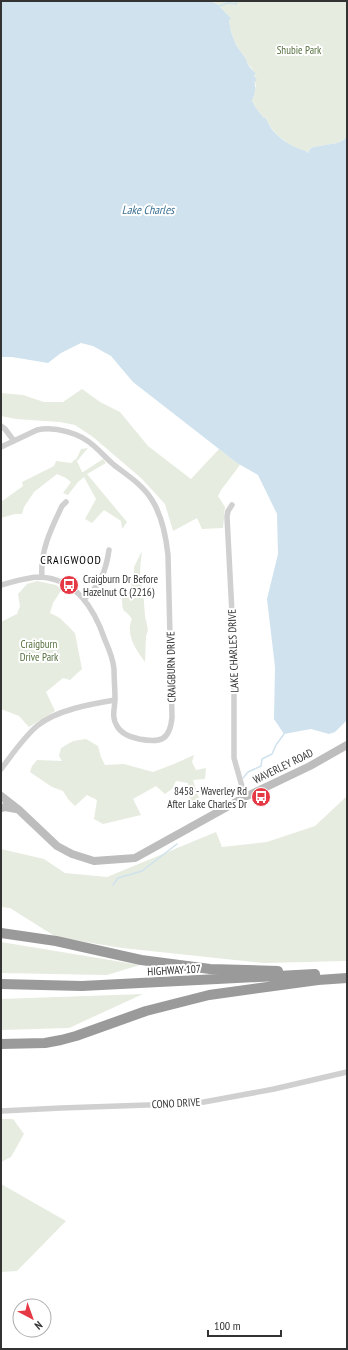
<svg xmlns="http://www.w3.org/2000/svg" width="348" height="1350" viewBox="0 0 348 1350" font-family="'PT Sans Narrow',sans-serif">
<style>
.green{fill:#e6ecdf}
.water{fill:#cfe2ee}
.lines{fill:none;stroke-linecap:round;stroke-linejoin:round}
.stream{stroke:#cfe2ee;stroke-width:1.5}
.street{stroke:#d0d0d0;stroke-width:5.5}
.secondary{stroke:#bdbdbd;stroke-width:8}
.highway{stroke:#9a9a9a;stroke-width:10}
.labels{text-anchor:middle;stroke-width:4;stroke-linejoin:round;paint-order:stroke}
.park-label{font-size:11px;fill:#56703f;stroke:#fff}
.poi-label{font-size:11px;fill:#333;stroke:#fff;text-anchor:start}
.street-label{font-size:11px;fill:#333;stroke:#fff}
.water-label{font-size:12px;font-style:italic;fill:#3f7597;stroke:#fff}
.neighbourhood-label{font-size:12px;letter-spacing:1px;fill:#000;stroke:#fff}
</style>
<rect width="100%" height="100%" fill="#fff"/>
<path class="green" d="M210,1h137v135l-5,5 -5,2 -24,4 -3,2 -2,4 -2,-2c-16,-4 -34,-17 -40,-33h-2l-9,-11 -2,-5h-2v-1l2,-2 3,-14 -2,-3 2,-3 -2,-3 2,-1 -5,-8 -3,-2 -2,-6 -10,-14 -5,-13 -2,-12 1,-3 -13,-13z
M82,389l18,13 20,10 28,34 43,33 28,-30 21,16 -19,25 -3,6 7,11 -2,21 -21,1 -5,-11 -24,13 -8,-27 -24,-26 -48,-41 -18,-12 -15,-3 -44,-3 -15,-3v-23l22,2 21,7h19z
M88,448l-11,13 5,11h1l20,-13 3,4 -19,11 40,48 -5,7 -1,-8 -17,-11 -12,13 -7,-4 11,-20 -12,-22 -6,5 -10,13 -5,-2 8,-11 -5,-4 -9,-4 -23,18 -10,15 -2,7h-7l-14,4v-16l22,-16 -1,-4 32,-16 2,-5 15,2 6,-5 4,-9z
M142,551c-1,10 -4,30 1,38l2,27 3,14 -2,6 -1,26c-9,-12 -20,-28 -13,-43 -7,-11 -10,-4 -10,-20 3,-4 7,-7 9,-11 1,-5 -1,-9 2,-14l1,3v-10z
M37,581l19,4 6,4 -9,14 -3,10 10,5 15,15 7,36 -12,11 -7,-2 -17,14 9,19 -26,16 -10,-11 -18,-7v-87l16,-8 3,-8 -2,-12 9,-10z
M86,739l12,7 3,11 4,8 19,-1 29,8 21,-8 20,-9 -2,7 4,8 10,-2 -1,11 -12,1 8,24 -5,4 -5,2 -3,-27 -12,-2 -4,8 -7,5 -9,-8 -23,13 8,16 -38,9 -9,-5 3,-19 -10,-5 -12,11 -7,-7 -5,-8 -11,-4 -22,-15 2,-6 5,-6 25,1 -3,-5 2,-8 12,-7z
M347,796v165l-83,2 -142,-15 -66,-11 -46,-29 -9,-1v-58l43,10 21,14 42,4 109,-45 6,15 45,-5 48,-16z
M1,942l139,23 -33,10 -106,-2z
M143,994l-74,34 -68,2v-31z
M1,1119h12l11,15 -13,23 -10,5z
M1,1184l65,37 -49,50 -16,1z"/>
<path class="water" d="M1,1h209l7,3 13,13 1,2 -2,1 2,12 5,13 10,14 2,6 8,9 -2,2 3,4 -3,2c3,4 0,17 -3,20h2l2,5 9,11h2c6,17 23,28 40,33l2,2 2,-4 3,-2 24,-4 5,-2 5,-5v584l-12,12 -6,2 -18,-5 -27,5 -10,-15 1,-52 -8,-68 11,-45 -1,-40 -19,-39 -21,-12 -104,-81 -22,-26 -18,-10 -12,-3 -20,10 -13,10 -36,-6h-11z"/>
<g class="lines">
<path class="stream" d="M219,6l9,-3 8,1 1,-3
M243,778l5,-6 13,-6 1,-7 10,-5 4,-9 8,-11
M113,885l5,-7 24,-7 35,-27"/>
<path class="street" d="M1,426l4,3 9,12
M1,447l36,-17c18,-4 43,3 57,16 7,6 13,13 20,19 13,10 29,20 38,35 10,16 14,36 16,55l4,162c-2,24 -12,26 -33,22 -9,-2 -18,-5 -22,-13 -6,-9 -2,-18 -2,-27 0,-10 -1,-20 -1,-30 -1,-10 -5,-20 -9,-29 -11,-32 -29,-61 -65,-63 -13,0 -27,5 -39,8
M232,505l-4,6 -1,6 7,135v106l11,39
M42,577c-2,-26 9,-48 20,-71l4,-4
M84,599c16,-13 22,-28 25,-49
M1,769c11,-14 22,-31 36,-43 19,-16 54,-22 78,-26
M1,1111l60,-3 115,-4 28,-2 70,-13 73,-17"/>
<path class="secondary" d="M1,796l18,14 38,36 15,8 22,7 41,-3 110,-61 65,-31 37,-21
M1,808l4,-1 11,2"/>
<path class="highway" d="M1,933l55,8 85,19 69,9 68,2
M1,984l81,2 233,-12
M1,1044l44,-1 16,-3 15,-4 70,-25 63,-16 109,-15 29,-2"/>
</g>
<defs>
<symbol id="bus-disc" viewBox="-11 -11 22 22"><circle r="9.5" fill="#e63946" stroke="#fff"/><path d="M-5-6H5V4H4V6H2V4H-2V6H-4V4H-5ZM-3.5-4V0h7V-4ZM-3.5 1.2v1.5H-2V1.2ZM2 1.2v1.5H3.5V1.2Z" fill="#fff"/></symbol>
</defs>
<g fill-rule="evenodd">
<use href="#bus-disc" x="58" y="574" width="22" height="22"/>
<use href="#bus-disc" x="250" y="786" width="22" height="22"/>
</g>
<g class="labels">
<g class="park-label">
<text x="299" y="54">Shubie Park</text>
<text x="39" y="648">Craigburn<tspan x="39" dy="13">Drive Park</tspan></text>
</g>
<g class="poi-label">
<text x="83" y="583">Craigburn Dr Before<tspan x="83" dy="13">Hazelnut Ct (2216)</tspan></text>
<text x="247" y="795" text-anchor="end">8458 - Waverley Rd<tspan x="247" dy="13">After Lake Charles Dr</tspan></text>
</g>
<g class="street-label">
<text transform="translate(233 651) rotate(-92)" y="4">LAKE CHARLES DRIVE</text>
<text transform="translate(171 667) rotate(-91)" y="4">CRAIGBURN DRIVE</text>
<text transform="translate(283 766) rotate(-26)" y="4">WAVERLEY ROAD</text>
<text transform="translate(174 970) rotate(-3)" y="4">HIGHWAY 107</text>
<text transform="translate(176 1103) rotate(-3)" y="4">CONO DRIVE</text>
</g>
<g class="water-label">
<text x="148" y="214">Lake Charles</text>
</g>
<g class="neighbourhood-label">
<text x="71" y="564">CRAIGWOOD</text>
</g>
</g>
<rect width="348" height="1350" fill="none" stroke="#333333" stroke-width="4"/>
<g transform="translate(32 1318) rotate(139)"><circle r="19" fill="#ffffff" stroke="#adadad"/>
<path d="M0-3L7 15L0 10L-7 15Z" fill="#e63946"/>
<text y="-6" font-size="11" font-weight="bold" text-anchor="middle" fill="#333333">N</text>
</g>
<path d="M208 1330v6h73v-6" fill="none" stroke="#333333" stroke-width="2"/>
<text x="214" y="1330" font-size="12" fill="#333333" stroke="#ffffff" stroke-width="3" paint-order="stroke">100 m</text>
</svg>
